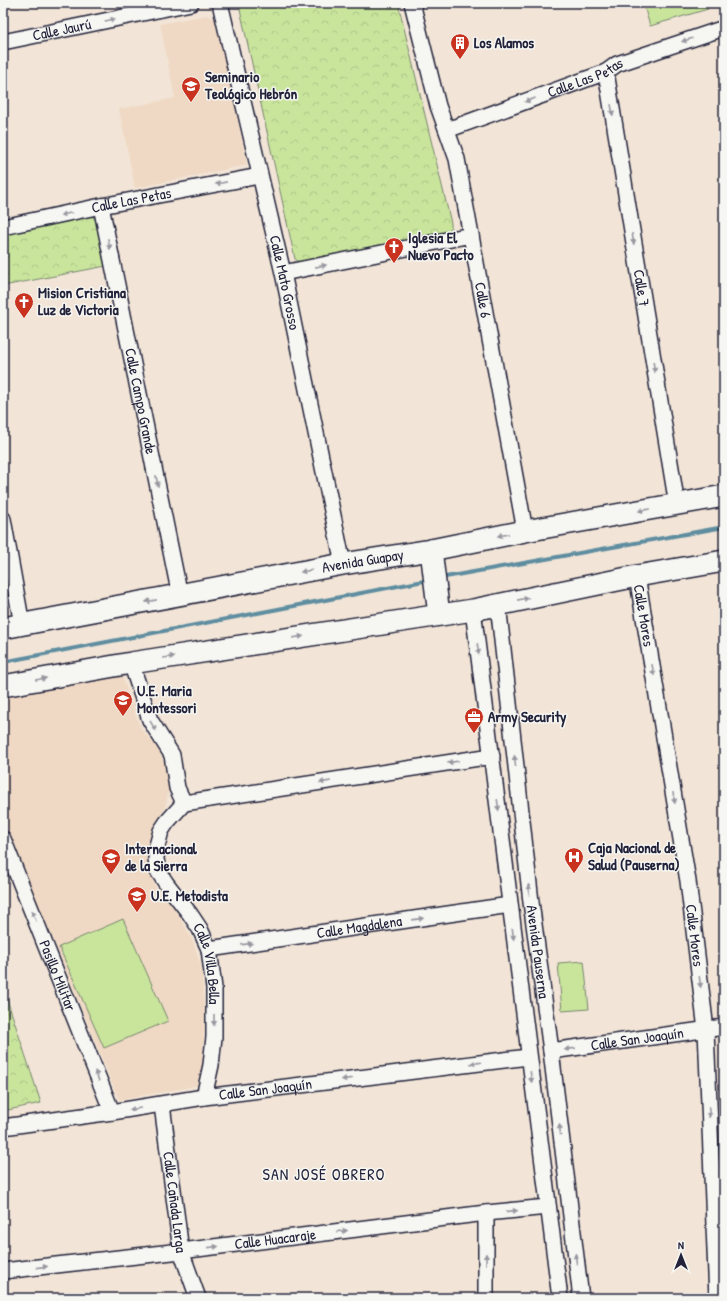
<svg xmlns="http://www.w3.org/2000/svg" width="727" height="1301" viewBox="0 0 727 1301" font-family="'Patrick Hand',sans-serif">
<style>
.built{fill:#efd9c4}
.grass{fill:#c9e59c;stroke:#76846c}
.park{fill:url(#park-crowns);stroke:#76846c}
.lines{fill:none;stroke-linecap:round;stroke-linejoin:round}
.stream{stroke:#5e8da0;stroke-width:4}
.minor-casing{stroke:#22223b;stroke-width:18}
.secondary-casing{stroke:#22223b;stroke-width:24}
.minor{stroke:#f6f6f2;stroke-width:15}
.secondary{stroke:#f6f6f2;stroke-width:21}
.oneway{fill:#9797a0}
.labels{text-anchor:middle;stroke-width:3;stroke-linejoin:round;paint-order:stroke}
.street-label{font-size:15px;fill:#22223b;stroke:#f6f6f2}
.poi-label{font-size:15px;font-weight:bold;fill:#22223b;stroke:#f6f6f2;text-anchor:start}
.neighbourhood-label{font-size:16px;letter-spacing:1px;fill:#22223b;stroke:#f6f6f2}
</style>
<defs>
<pattern id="park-crowns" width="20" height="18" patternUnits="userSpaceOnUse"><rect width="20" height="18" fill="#c9e59c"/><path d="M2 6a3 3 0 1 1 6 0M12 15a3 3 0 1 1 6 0" fill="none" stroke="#acc487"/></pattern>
</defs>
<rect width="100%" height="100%" fill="#f2e5d7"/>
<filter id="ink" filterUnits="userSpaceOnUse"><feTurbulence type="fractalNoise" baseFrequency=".025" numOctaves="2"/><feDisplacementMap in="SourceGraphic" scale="8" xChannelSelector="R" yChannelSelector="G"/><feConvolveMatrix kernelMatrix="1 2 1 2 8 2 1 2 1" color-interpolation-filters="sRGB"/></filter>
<g filter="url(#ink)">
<path class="built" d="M206,15l11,5 30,145 -112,23 -16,-79 56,-11 -15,-74z
M121,673l19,54 18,22 9,21 2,19 -4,19 -10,15 -6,22 -2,16 4,15 5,12 18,19 19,34 8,24 4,47 -4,73 -82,15 -116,-282v-120z"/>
<path class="grass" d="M643,3h63l2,6 -58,17z
M123,919l45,102 -64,27 -45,-101z
M584,961l5,48 -27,2 -4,-48z"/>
<path class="park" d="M242,3h156l53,220v4l-3,5 -146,32 -7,-5 -55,-250 1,-5z
M86,215l7,2 4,5 9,44 -103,20v-54z
M5,993l36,110 -38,8v-117z"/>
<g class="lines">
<path class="stream" d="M440,578l284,-51
M3,662l426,-82"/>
<defs>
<g id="minor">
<path id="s1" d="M220,3l63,270 60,291"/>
<path id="s2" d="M412,3l26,103 19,53 68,372"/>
<path id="s3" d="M3,42l188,-39"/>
<path id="s4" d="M606,72l71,433"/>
<path id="s5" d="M447,130l159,-58 11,-8 107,-36"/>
<path id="s6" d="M101,206l79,390"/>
<path id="s7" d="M3,227l98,-21 158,-30"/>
<path d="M283,273l188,-38"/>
<path d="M3,519l19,106"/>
<path id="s8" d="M637,576l51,305 18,149 11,268"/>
<path id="s9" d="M498,604l33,298 20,149 30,247"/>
<path d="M473,610l87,688"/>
<path id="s10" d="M131,663l19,57 22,35 5,33 7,15 -17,19 -6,9 -4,15 -1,13 2,12 8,12 24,31 10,15 9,20 5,39v49l-3,28 -7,32"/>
<path d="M184,803l308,-47"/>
<path id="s11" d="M3,839l109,273"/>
<path id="s12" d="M209,949l301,-44"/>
<path id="s13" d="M551,1051l173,-24"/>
<path id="s14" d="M162,1105l19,146 17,47"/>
<path id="s15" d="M3,1127l109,-15 92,-15 324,-40"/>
<path d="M486,1213v85"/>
<path id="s16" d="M3,1271l178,-20 305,-38 62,-6"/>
</g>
<g id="secondary">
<path d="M431,550l8,65"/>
<path id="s17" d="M3,628l340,-64 88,-14 94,-19 199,-35"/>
<path d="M3,686l128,-23 342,-53 164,-34 87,-15"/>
</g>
</defs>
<use href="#minor" class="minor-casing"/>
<use href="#secondary" class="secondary-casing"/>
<use href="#minor" class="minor"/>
<use href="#secondary" class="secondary"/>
</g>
<defs><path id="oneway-solid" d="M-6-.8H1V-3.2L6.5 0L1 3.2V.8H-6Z"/></defs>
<g class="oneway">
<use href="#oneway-solid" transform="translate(110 20) rotate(-12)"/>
<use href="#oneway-solid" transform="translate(687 40) rotate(162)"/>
<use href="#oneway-solid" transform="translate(530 100) rotate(160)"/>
<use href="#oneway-solid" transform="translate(612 110) rotate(81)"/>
<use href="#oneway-solid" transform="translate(221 183) rotate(169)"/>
<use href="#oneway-solid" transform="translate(66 214) rotate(168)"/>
<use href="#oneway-solid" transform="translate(633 239) rotate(81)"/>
<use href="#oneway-solid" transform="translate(109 244) rotate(79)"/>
<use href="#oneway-solid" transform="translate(321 266) rotate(-11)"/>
<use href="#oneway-solid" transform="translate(654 367) rotate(81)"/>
<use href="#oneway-solid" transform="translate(157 481) rotate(79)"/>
<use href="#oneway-solid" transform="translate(644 510) rotate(170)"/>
<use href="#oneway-solid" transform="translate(503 535) rotate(169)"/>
<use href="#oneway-solid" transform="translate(306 571) rotate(169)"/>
<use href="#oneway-solid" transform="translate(523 599) rotate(-11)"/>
<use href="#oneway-solid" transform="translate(151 601) rotate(169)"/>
<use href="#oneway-solid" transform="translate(298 637) rotate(-9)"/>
<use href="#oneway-solid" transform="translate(478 649) rotate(83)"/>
<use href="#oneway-solid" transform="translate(169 657) rotate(-9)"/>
<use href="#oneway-solid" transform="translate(653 670) rotate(80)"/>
<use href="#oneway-solid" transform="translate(41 679) rotate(-10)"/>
<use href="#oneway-solid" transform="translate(153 726) rotate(60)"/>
<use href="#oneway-solid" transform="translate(515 761) rotate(-96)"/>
<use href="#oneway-solid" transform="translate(453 762) rotate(171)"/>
<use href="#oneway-solid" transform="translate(325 782) rotate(171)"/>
<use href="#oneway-solid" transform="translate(674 798) rotate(80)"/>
<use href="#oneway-solid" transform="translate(498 805) rotate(83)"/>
<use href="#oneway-solid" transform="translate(529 890) rotate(-96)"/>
<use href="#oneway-solid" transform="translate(34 916) rotate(-112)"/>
<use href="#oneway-solid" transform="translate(418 919) rotate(-8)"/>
<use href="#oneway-solid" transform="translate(513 934) rotate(83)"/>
<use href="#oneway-solid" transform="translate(247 944) rotate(-8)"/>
<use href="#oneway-solid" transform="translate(700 982) rotate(83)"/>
<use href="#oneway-solid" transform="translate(214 1020) rotate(90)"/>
<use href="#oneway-solid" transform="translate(570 1049) rotate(172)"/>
<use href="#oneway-solid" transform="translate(476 1063) rotate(173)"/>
<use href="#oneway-solid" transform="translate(97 1076) rotate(-112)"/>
<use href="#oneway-solid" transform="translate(531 1077) rotate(83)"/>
<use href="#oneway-solid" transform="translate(347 1079) rotate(173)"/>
<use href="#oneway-solid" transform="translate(135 1109) rotate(171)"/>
<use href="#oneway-solid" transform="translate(709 1112) rotate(88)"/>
<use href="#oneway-solid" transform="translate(560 1130) rotate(-97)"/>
<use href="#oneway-solid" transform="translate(512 1211) rotate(-5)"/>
<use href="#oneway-solid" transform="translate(342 1231) rotate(-7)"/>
<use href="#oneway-solid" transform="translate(213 1247) rotate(-7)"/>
<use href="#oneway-solid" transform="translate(486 1259) rotate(-90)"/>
<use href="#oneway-solid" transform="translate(576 1259) rotate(-97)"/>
<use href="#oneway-solid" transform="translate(42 1267) rotate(-6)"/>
</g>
</g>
<defs>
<symbol id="building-pin" viewBox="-11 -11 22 30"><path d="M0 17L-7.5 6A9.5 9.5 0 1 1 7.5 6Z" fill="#c8321e" stroke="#f6f6f2"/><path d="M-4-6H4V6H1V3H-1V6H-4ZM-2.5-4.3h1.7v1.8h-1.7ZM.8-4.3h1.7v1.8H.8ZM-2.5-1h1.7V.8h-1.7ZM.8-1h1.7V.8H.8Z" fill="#fff"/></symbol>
<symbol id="school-pin" viewBox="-11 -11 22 30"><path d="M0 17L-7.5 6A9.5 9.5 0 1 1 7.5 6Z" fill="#c8321e" stroke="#f6f6f2"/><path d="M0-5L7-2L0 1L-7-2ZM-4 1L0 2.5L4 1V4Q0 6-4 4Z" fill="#fff"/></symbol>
<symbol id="church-pin" viewBox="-11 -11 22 30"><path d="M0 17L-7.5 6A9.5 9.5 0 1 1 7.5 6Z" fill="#c8321e" stroke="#f6f6f2"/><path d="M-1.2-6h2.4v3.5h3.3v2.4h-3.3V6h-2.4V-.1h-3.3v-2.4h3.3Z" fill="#fff"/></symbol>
<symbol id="office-pin" viewBox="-11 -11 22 30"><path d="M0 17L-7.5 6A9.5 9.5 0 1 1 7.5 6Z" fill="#c8321e" stroke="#f6f6f2"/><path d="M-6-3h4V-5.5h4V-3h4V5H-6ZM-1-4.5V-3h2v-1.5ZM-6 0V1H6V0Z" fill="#fff"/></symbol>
<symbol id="hospital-pin" viewBox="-11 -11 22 30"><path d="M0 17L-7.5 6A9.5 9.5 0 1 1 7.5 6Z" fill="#c8321e" stroke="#f6f6f2"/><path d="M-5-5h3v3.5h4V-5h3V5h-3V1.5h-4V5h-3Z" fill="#fff"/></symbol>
</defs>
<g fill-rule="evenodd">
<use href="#building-pin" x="449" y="32" width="22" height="30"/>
<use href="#school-pin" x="180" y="75" width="22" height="30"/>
<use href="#church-pin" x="383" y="236" width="22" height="30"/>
<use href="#church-pin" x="13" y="291" width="22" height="30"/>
<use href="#school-pin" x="112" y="689" width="22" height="30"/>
<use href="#office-pin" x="463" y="706" width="22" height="30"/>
<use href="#hospital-pin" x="563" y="846" width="22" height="30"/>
<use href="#school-pin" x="100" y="847" width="22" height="30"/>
<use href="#school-pin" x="126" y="885" width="22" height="30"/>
</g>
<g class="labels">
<g class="street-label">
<text dy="5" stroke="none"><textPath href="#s3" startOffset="60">Calle Jaurú</textPath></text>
<text dy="5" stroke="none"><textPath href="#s5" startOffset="148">Calle Las Petas</textPath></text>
<text dy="5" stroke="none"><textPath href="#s7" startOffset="131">Calle Las Petas</textPath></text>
<text dy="5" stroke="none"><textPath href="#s1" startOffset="287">Calle Mato Grosso</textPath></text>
<text dy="5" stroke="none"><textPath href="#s4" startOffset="219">Calle 7</textPath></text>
<text dy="5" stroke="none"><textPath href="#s2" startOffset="306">Calle 6</textPath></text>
<text dy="5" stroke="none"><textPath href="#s6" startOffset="199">Calle Campo Grande</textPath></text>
<text dy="5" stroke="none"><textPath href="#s17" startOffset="366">Avenida Guapay</textPath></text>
<text dy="5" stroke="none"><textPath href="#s8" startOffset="40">Calle Mores</textPath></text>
<text dy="5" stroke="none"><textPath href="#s12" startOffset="152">Calle Magdalena</textPath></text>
<text dy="5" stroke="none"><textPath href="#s8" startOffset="364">Calle Mores</textPath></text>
<text dy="5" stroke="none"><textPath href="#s9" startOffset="350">Avenida Pauserna</textPath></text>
<text dy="5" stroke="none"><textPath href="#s10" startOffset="336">Calle Villa Bella</textPath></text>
<text dy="5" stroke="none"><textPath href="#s11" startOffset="147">Pasillo Militar</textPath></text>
<text dy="5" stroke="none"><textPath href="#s13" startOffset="87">Calle San Joaquín</textPath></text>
<text dy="5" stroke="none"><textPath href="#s15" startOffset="265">Calle San Joaquín</textPath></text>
<text dy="5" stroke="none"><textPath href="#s14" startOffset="98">Calle Cañada Larga</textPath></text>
<text dy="5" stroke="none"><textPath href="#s16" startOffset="274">Calle Huacaraje</textPath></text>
</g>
<g class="poi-label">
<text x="474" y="48">Los Alamos</text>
<text x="205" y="82">Seminario<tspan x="205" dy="17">Teológico Hebrón</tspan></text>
<text x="408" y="243">Iglesia El<tspan x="408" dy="17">Nuevo Pacto</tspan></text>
<text x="38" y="298">Mision Cristiana<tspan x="38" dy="17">Luz de Victoria</tspan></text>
<text x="137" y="696">U.E. Maria<tspan x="137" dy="17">Montessori</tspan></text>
<text x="488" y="722">Army Security</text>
<text x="588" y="853">Caja Nacional de<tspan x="588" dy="17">Salud (Pauserna)</tspan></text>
<text x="125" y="854">Internacional<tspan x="125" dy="17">de la Sierra</tspan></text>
<text x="151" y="901">U.E. Metodista</text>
</g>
<g class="neighbourhood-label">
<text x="324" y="1180">SAN JOSÉ OBRERO</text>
</g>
</g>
<rect width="727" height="1301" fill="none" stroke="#f6f6f2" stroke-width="16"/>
<rect x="8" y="8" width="711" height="1285" fill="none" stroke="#22223b" stroke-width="1.5" filter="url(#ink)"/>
<g transform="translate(681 1255)" stroke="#f6f6f2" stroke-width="3" paint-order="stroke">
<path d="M0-3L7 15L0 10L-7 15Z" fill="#22223b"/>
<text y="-6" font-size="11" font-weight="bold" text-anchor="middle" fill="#22223b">N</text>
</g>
</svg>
